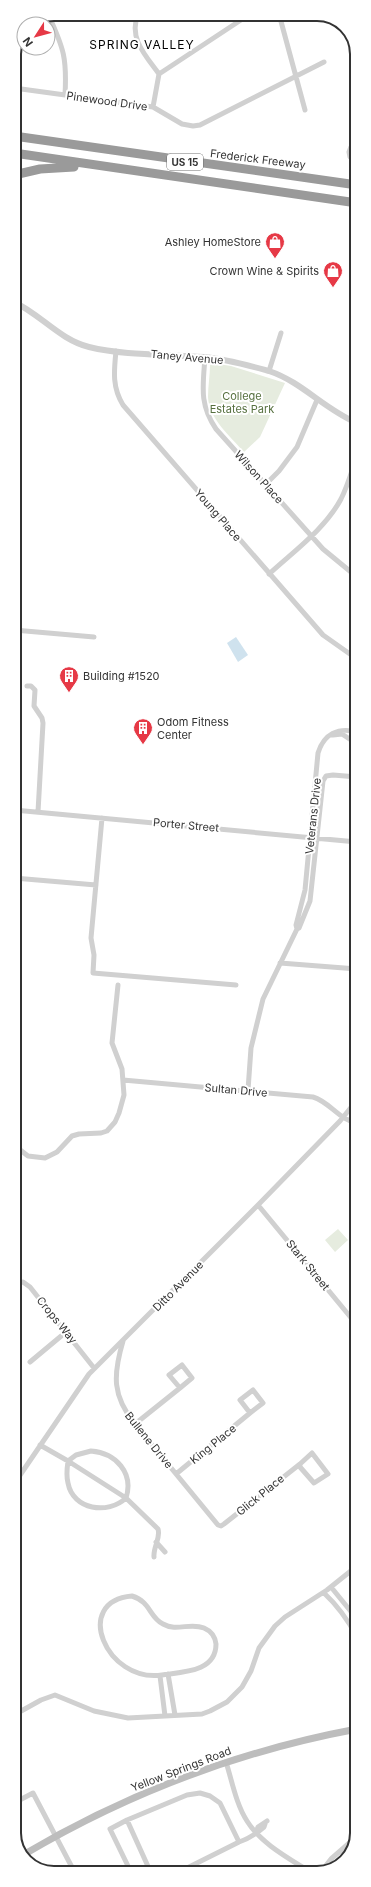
<svg xmlns="http://www.w3.org/2000/svg" width="371" height="1887" viewBox="0 0 371 1887" font-family="Inter,sans-serif">
<style>
.green{fill:#e6ecdf}
.water{fill:#cfe2ee}
.lines{fill:none;stroke-linecap:round;stroke-linejoin:round}
.minor{stroke:#d0d0d0;stroke-width:5}
.tertiary{stroke:#d0d0d0;stroke-width:6}
.secondary{stroke:#bdbdbd;stroke-width:7}
.motorway{stroke:#9a9a9a;stroke-width:9}
.labels{text-anchor:middle;stroke-width:4;stroke-linejoin:round;paint-order:stroke}
.shield{fill:#fff;stroke:#707070;stroke-width:1}
.shield-label{font-size:10px;font-weight:bold;fill:#333}
.street-label{font-size:11px;fill:#333;stroke:#fff}
.poi-label{font-size:11px;fill:#333;stroke:#fff;text-anchor:end}
.park-label{font-size:11px;fill:#56703f;stroke:#fff}
.neighbourhood-label{font-size:12px;letter-spacing:1px;fill:#000;stroke:#fff}
.rim{fill:none;stroke:#333;stroke-width:2}
</style>
<rect width="100%" height="100%" fill="#fff"/>
<path class="green" d="M212,363l19,3 54,17 -25,54 -16,15c-14,-16 -35,-33 -36,-55 0,-11 2,-22 2,-32z
M338,1229l10,11 -13,12 -10,-12z"/>
<path class="water" d="M236,637l12,18 -10,7 -11,-19z"/>
<g class="lines">
<path class="minor" d="M138,14c-10,24 8,42 21,60l-6,33
M279,14l26,96
M49,16c15,33 18,43 16,79
M159,74l91,-60
M14,88l139,19 29,17 11,2 7,-1 124,-63
M357,145l-6,2 -2,5 1,5 7,3
M116,351c-2,20 -4,36 7,54l200,230 34,24
M205,357c-2,29 -6,47 11,72l107,120 34,28
M269,371l12,-38
M266,484l13,-13 18,-24 20,-47
M269,574c25,-23 56,-45 72,-75 7,-14 11,-29 16,-43
M14,630l80,7
M27,686h4l4,4 -1,16 8,12 1,5 -5,89
M333,735l9,-1 15,10
M14,810l343,32
M102,818l-11,120 3,17 -1,18 143,12
M14,878l82,7
M297,929l-1,-4 9,-35 13,-137c6,-19 20,-26 39,-21
M280,963l77,6
M123,1080l190,17c17,5 26,23 44,26
M248,1090l3,-42 12,-49 34,-70 2,-1 11,-27 13,-120 3,-5 7,-1 24,2
M14,1141l5,8 9,7 17,2 12,-6 15,-16 7,-2 22,-1 6,-2 8,-9 4,-9 5,-18 -2,-26 -10,-26 6,-58
M258,1205l99,120
M14,1283l9,-1 7,5 64,81
M123,1341c-10,34 -11,55 12,83l83,101 3,1 3,-2 76,-60
M30,1362l36,-30
M182,1365l10,13 -12,10 -11,-13z
M253,1390l10,13 -13,10 -10,-13z
M135,1424l45,-36
M40,1445l28,16 58,37 32,31c3,9 -5,18 -4,28
M91,1451c25,2 43,22 35,47 -18,17 -53,12 -58,-15 -2,-7 -1,-15 0,-22l8,-6z
M312,1453l16,21 -14,9 -14,-16v-3z
M176,1474l74,-61
M14,1484l75,-110 169,-169 82,-84 17,-21
M156,1542l9,10
M331,1587l26,32
M324,1593c14,13 24,27 33,44
M132,1596c19,6 17,21 31,28 14,8 27,-2 41,4 7,3 11,8 12,16 0,28 -33,28 -54,31 -56,8 -90,-74 -30,-79z
M168,1674l7,41
M160,1676l5,40
M14,1715l27,-15 14,-5 39,16 34,7 74,-4 8,-3 17,-9 15,-15 9,-16 8,-23 16,-22 10,-9 42,-27 30,-24
M226,1762c6,19 10,42 21,59 14,23 43,38 65,52
M14,1803l19,-10 42,80
M127,1820l24,53
M256,1833l2,-6 9,-6
M116,1873l12,-7 -18,-37 17,-9 60,-25 13,-2 10,3 10,7 19,39c9,-3 18,-9 25,-15l1,-3
M177,1873l62,-31
M320,1873l11,-14 24,-21"/>
<path class="tertiary" d="M14,302c26,12 46,38 75,45 37,9 77,7 115,10 22,2 43,8 65,14 33,11 55,38 88,52"/>
<path class="secondary" d="M23,1855c103,-61 216,-104 334,-126"/>
<path class="motorway" d="M14,136l343,49
M14,153l343,50
M14,175l26,-6 34,-2"/>
</g>
<defs>
<symbol id="shop-pin" viewBox="-11 -11 22 30"><path d="M0 17L-7.5 6A9.5 9.5 0 1 1 7.5 6Z" fill="#e63946" stroke="#fff"/><path d="M-5-2.5h2.3a2.7 3.5 0 0 1 5.4 0H5L5.5 6h-11ZM-1.5-2.5h3a1.5 2.3 0 0 0-3 0Z" fill="#fff"/></symbol>
<symbol id="building-pin" viewBox="-11 -11 22 30"><path d="M0 17L-7.5 6A9.5 9.5 0 1 1 7.5 6Z" fill="#e63946" stroke="#fff"/><path d="M-4-6H4V6H1V3H-1V6H-4ZM-2.5-4.3h1.7v1.8h-1.7ZM.8-4.3h1.7v1.8H.8ZM-2.5-1h1.7V.8h-1.7ZM.8-1h1.7V.8H.8Z" fill="#fff"/></symbol>
</defs>
<g fill-rule="evenodd">
<use href="#shop-pin" x="264" y="231" width="22" height="30"/>
<use href="#shop-pin" x="322" y="260" width="22" height="30"/>
<use href="#building-pin" x="58" y="665" width="22" height="30"/>
<use href="#building-pin" x="132" y="717" width="22" height="30"/>
</g>
<g class="labels">
<rect class="shield" x="167" y="154" width="36" height="16" rx="3"/>
<g class="shield-label">
<text x="185" y="166">US 15</text>
</g>
<g class="street-label">
<text transform="translate(107 101) rotate(8)" y="4">Pinewood Drive</text>
<text transform="translate(258 159) rotate(7)" y="4">Frederick Freeway</text>
<text transform="translate(187 357) rotate(5)" y="4">Taney Avenue</text>
<text transform="translate(259 477) rotate(48)" y="4">Wilson Place</text>
<text transform="translate(218 515) rotate(49)" y="4">Young Place</text>
<text transform="translate(313 816) rotate(-84)" y="4">Veterans Drive</text>
<text transform="translate(186 825) rotate(5)" y="4">Porter Street</text>
<text transform="translate(236 1090) rotate(5)" y="4">Sultan Drive</text>
<text transform="translate(308 1265) rotate(51)" y="4">Stark Street</text>
<text transform="translate(178 1286) rotate(-45)" y="4">Ditto Avenue</text>
<text transform="translate(57 1320) rotate(51)" y="4">Crops Way</text>
<text transform="translate(149 1440) rotate(51)" y="4">Bullene Drive</text>
<text transform="translate(213 1444) rotate(-39)" y="4">King Place</text>
<text transform="translate(260 1495) rotate(-39)" y="4">Glick Place</text>
<text transform="translate(181 1769) rotate(-21)" y="4">Yellow Springs Road</text>
</g>
<g class="poi-label">
<text x="261" y="246">Ashley HomeStore</text>
<text x="319" y="275">Crown Wine &amp; Spirits</text>
<text x="83" y="680" text-anchor="start">Building #1520</text>
<text x="157" y="726" text-anchor="start">Odom Fitness<tspan x="157" dy="13">Center</tspan></text>
</g>
<g class="park-label">
<text x="242" y="400">College<tspan x="242" dy="13">Estates Park</tspan></text>
</g>
<g class="neighbourhood-label">
<text x="142" y="49">SPRING VALLEY</text>
</g>
</g>
<path d="M0 0H371V1887H0ZM54 21H317A33 33 0 0 1 350 54V1833A33 33 0 0 1 317 1866H54A33 33 0 0 1 21 1833V54A33 33 0 0 1 54 21Z" fill="#fff" fill-rule="evenodd"/>
<path class="rim" d="M54 21H317A33 33 0 0 1 350 54V1833A33 33 0 0 1 317 1866H54A33 33 0 0 1 21 1833V54A33 33 0 0 1 54 21Z"/>
<g transform="translate(36 36) rotate(234)"><circle r="19" fill="#ffffff" stroke="#adadad"/>
<path d="M0-3L7 15L0 10L-7 15Z" fill="#e63946"/>
<text y="-6" font-size="11" font-weight="bold" text-anchor="middle" fill="#333333">N</text>
</g>
</svg>
